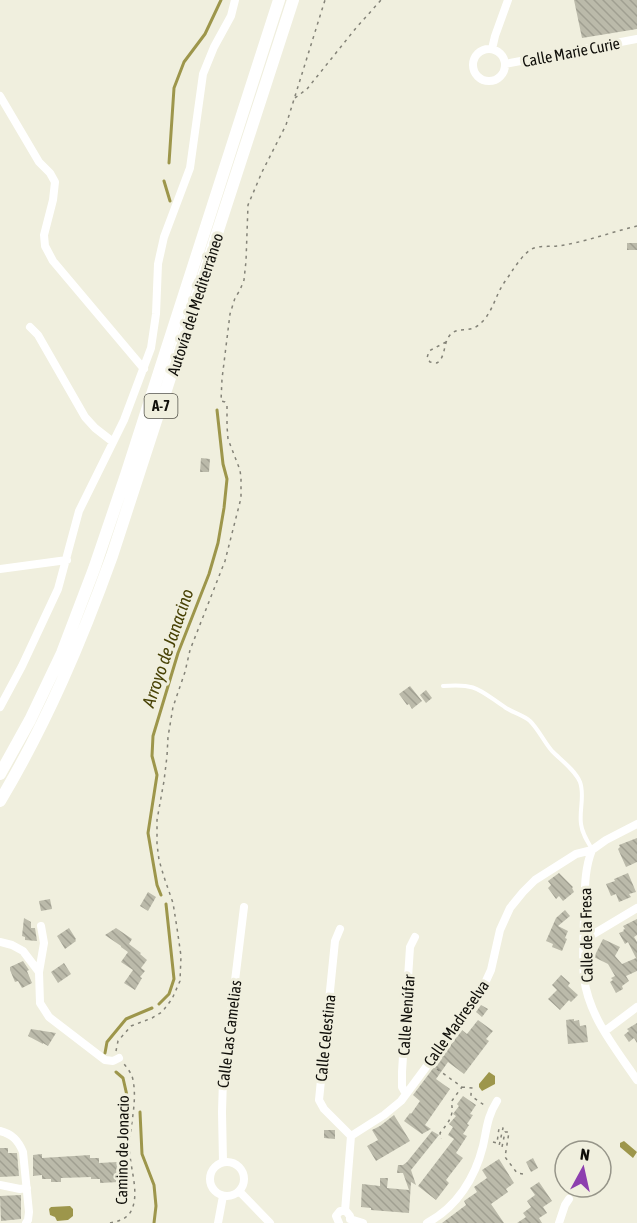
<svg xmlns="http://www.w3.org/2000/svg" width="637" height="1223" viewBox="0 0 637 1223" font-family="'Asap Condensed',sans-serif">
<style>
.water{fill:#9d964b}
.lines{fill:none;stroke-linecap:round;stroke-linejoin:round}
.stream{stroke:#9d964b;stroke-width:3}
.building{fill:url(#building-back-hatch)}
.path{stroke:#848378;stroke-width:1.5;stroke-dasharray:3 4.5;stroke-linecap:butt}
.service{stroke:#fff;stroke-width:4}
.minor{stroke:#fff;stroke-width:8}
.trunk{stroke:#fff;stroke-width:12}
.labels{text-anchor:middle;stroke-width:6;stroke-linejoin:round;paint-order:stroke}
.shield{fill:#f0efde;stroke:#53524a;stroke-width:1.5}
.shield-label{font-size:15px;font-weight:bold;fill:#100f0a}
.street-label{font-size:16px;fill:#100f0a;stroke:#f0efde}
.water-label{font-size:18px;font-style:italic;fill:#484205;stroke:#f0efde}
</style>
<defs>
<pattern id="building-back-hatch" width="6" height="6" patternUnits="userSpaceOnUse" patternTransform="scale(1.5)"><rect width="6" height="6" fill="#bbbaaa"/><path d="M-1 5l2 2M0 0l6 6M5-1l2 2" fill="none" stroke="#a09f91"/></pattern>
</defs>
<rect width="100%" height="100%" fill="#f0efde"/>
<path class="water" d="M489,1072l6,4v8l-13,7 -3,-4v-3z
M624,1141l13,11 -4,6 -13,-11v-4z
M70,1206l3,3v7l-5,4 -11,1 -2,-4 -5,-2 -1,-6 2,-2z"/>
<g class="lines">
<path class="stream" d="M169,163l5,-75 10,-26 21,-28 16,-34
M164,181l6,20
M161,895l-4,-10 -9,-52 9,-58 -5,-19 1,-20 25,-83 31,-79 9,-31 6,-35 3,-29 -4,-15 -6,-54
M159,1004l10,-10 5,-15 -8,-75
M105,1053l2,-11 19,-23 26,-11
M116,1072l7,6 5,22
M140,1112l2,42 12,31 2,21 -2,17"/>
</g>
<path class="building" d="M574,0h63v29l-55,9z
M627,243h10v7h-10z
M201,458l9,1 -1,13h-9z
M410,686l12,15 -10,8 -3,-5 -2,1 -8,-11z
M426,690l6,8 -6,5 -6,-8z
M637,838v24l-11,5 -8,-18 2,-2 -1,-2z
M559,873l14,14 -1,1 2,4 -11,9 -4,-5 -3,3 -8,-11 3,-3 -3,-4z
M628,873l8,19 -7,2 2,3 -12,5 -3,-8 -5,2 -5,-12 9,-3 -1,-2z
M148,892l8,5 -8,14 -8,-5z
M50,899l2,10 -11,2 -2,-10z
M565,910l5,6 -12,10 10,5 -3,7 2,1 -5,12 -10,-4 1,-3 -7,-3 10,-23z
M24,918l7,4v6h4l2,13 -12,-1v-3l-3,-1z
M637,919v16l-3,2 3,5v29l-11,5 3,5 -7,5 1,3 -7,4 -6,-11 3,-2 -2,-2 4,-2 -7,-12 -14,-7 9,-18 17,8 -5,9 7,8 14,-6 -8,-16 -3,2 -6,-11 5,-2 -1,-1 2,-1 -2,-3z
M69,928l7,11 -1,1 1,1 -11,8 -8,-13z
M116,928l16,11 -3,5 12,9 -1,1 7,6 -6,8 4,3 -5,6 2,1 -7,12 -11,-7 9,-13 -12,-8 7,-10 -7,-5v-1l-16,-11z
M23,961l6,9 -2,1 5,12 -10,5 -4,-7 -3,1 -5,-12v-3z
M64,963l7,11 -13,9 -7,-11z
M561,975l9,8 -2,3 10,9 -7,7 -2,-2 -9,10 -12,-11 9,-9 -5,-5z
M481,1005l7,4 -6,8 -6,-5z
M574,1019v2l5,-1 1,6 6,-1 2,17 -20,2 -2,-24z
M478,1020l15,11 -7,8 3,2 -25,33 -16,-12 -12,17 14,10 -25,36 6,4 -9,5 -18,-13 6,-8 1,1 9,-13 -7,-6 49,-65 5,4z
M637,1023v20l-3,-5 -5,4 -5,-7 5,-4 -2,-2z
M31,1029l25,4 -8,13 -5,-3v1l-15,-8z
M463,1096l13,9 -6,9 3,1 -6,9 2,1 -6,9 4,2 -11,17 7,5 -17,22 3,3 -13,17 -18,-14 36,-47 -6,-4 5,-8 -4,-3 7,-8 -3,-2 6,-8 -2,-2z
M394,1115l16,26 -34,20 -9,-15 11,-6 -6,-10 8,-4z
M324,1130h11v9l-11,-1z
M432,1131l7,4 -28,35 5,15 -5,-3 -2,31 -38,-3v-2l-10,-1 1,-23 18,2v-8h8l-1,10 22,2 -6,-17h-6l1,-8h5l4,-3z
M0,1148h8v5h9l2,23 -19,1z
M42,1154v4l48,-3v3h9v5l18,-1 2,20 -19,1v-4h-9v-2l-30,1v4h-10v-3h-9v-4l-9,1v-21z
M533,1158l5,10 -7,4 -5,-10z
M499,1159l15,24 -8,6 2,3 -17,12 13,19h-62l24,-18 -2,-4 13,-9 -3,-5 13,-9 -5,-8z
M539,1182l13,19 -9,6 4,6 -8,5 3,5h-25l9,-6 -3,-4 8,-6 -4,-6 8,-6 -5,-7z
M21,1195v24l-20,2 -1,-25z"/>
<g class="lines">
<path class="path" d="M295,98l12,-9 49,-61 25,-28
M446,342l-17,9 -2,7 3,4 7,1c9,-6 6,-20 13,-28 9,-10 20,0 32,-13 10,-10 13,-24 20,-36 3,-5 7,-10 10,-15 5,-7 11,-16 18,-21 8,-5 18,-3 27,-4 26,-3 54,-14 80,-20
M116,1051l2,-10 13,-15 21,-8 10,-6 10,-13 8,-18 1,-25 -4,-28 -4,-25 -9,-26 -5,-17 -2,-16v-24l7,-39 3,-25 1,-19 5,-30 12,-35 5,-22 35,-89 16,-63v-20l-1,-8 -12,-31 -1,-13v-20l-2,-4 -4,-1 1,-22 8,-65 5,-16 5,-8 4,-10 2,-19 2,-56 14,-33 24,-47 39,-125
M437,1069l25,18 -11,15c4,13 -3,21 -11,31l1,6
M462,1087l10,1 -1,6v2l13,9
M493,1142l4,1 2,-15h4l-4,18 3,1 3,-15h4l-4,25 12,16 6,1
M110,1223c9,-2 18,-4 22,-14 7,-16 -1,-38 -2,-55 -2,-24 8,-49 3,-74 -1,-6 -5,-11 -9,-16"/>
<path class="service" d="M443,686c34,-3 36,4 63,22 8,5 17,7 24,13 9,9 14,21 22,30 9,9 23,19 28,31 5,13 -1,28 1,42 1,9 6,17 11,25"/>
<path class="minor" d="M492,49l3,-13 13,-36
M473 65a16 16 0 1 1 32 0a16 16 0 1 1-32 0Z
M505,64l132,-25
M0,96l39,66 11,11 5,9 -2,18 -9,35 1,11 8,15 91,108
M30,327l8,8 47,82 10,11 18,14
M0,569l67,-9
M0,707l22,-41 36,-77 21,-78 45,-91 27,-72 5,-34 2,-50 6,-27 26,-69 13,-94 11,-27 17,-31 4,-16
M592,850c-8,20 -7,41 -8,63 0,22 -2,44 0,65 5,39 32,71 53,102
M340,929l-5,12 -16,159 5,9 27,27
M584,938l8,-3 45,-27
M0,942l12,3 11,6 16,21 1,31 9,14 56,43 8,1 6,-3
M39,972l5,-29 -3,-17
M605,1031l32,-24
M406,1094l-4,-7v-15l8,-125 5,-10
M0,1131c12,3 18,9 23,21l6,60 -1,8 -2,3
M210 1179a17 17 0 1 1 34 0a17 17 0 1 1-34 0Z
M223,1162l-1,-50 1,-33 21,-172
M0,1185l20,4 7,-1
M239,1191l31,32
M345,1211l6,-75 33,-21 17,-14 79,-107 11,-24 9,-40 10,-22 13,-16 12,-12 41,-26 16,-4 14,-10 31,-16
M350,1219l13,4
M218,1223l5,-27
M339,1223l-3,-7 4,-5h6l4,5v3
M427,1223c30,-16 48,-45 56,-77 4,-18 4,-29 14,-45
M559,1223l6,-18 4,-6"/>
<path class="trunk" d="M0,774l30,-54 32,-67 32,-84 32,-94 153,-475
M0,801c47,-79 81,-159 112,-245l181,-556"/>
</g>
<g class="labels">
<rect class="shield" x="144.5" y="394" width="33" height="24" rx="4.5"/>
<g class="shield-label">
<text x="161" y="411">A-7</text>
</g>
<g class="street-label">
<text transform="translate(571 52) rotate(-11)" y="6">Calle Marie Curie</text>
<text transform="translate(195 304) rotate(-72)" y="6">Autovía del Mediterráneo</text>
<text transform="translate(586 935) rotate(-91)" y="6">Calle de la Fresa</text>
<text transform="translate(406 1015) rotate(-86)" y="6">Calle Nenúfar</text>
<text transform="translate(456 1023) rotate(-55)" y="6">Calle Madreselva</text>
<text transform="translate(229 1034) rotate(-83)" y="6">Calle Las Camelias</text>
<text transform="translate(325 1038) rotate(-84)" y="6">Calle Celestina</text>
<text transform="translate(122 1150) rotate(-89)" y="6">Camino de Jonacio</text>
</g>
<g class="water-label">
<text transform="translate(168 648) rotate(-71)" y="6">Arroyo de Janacino</text>
</g>
</g>
<g transform="translate(583 1169) rotate(8)"><circle r="28" fill="#f0efde" stroke="#969589" stroke-width="1.5"/>
<path d="M0-4.5L10 22L0 15L-10 22Z" fill="#8d3faf"/>
<text y="-9" font-size="16" font-weight="bold" text-anchor="middle" fill="#100f0a">N</text>
</g>
</svg>
